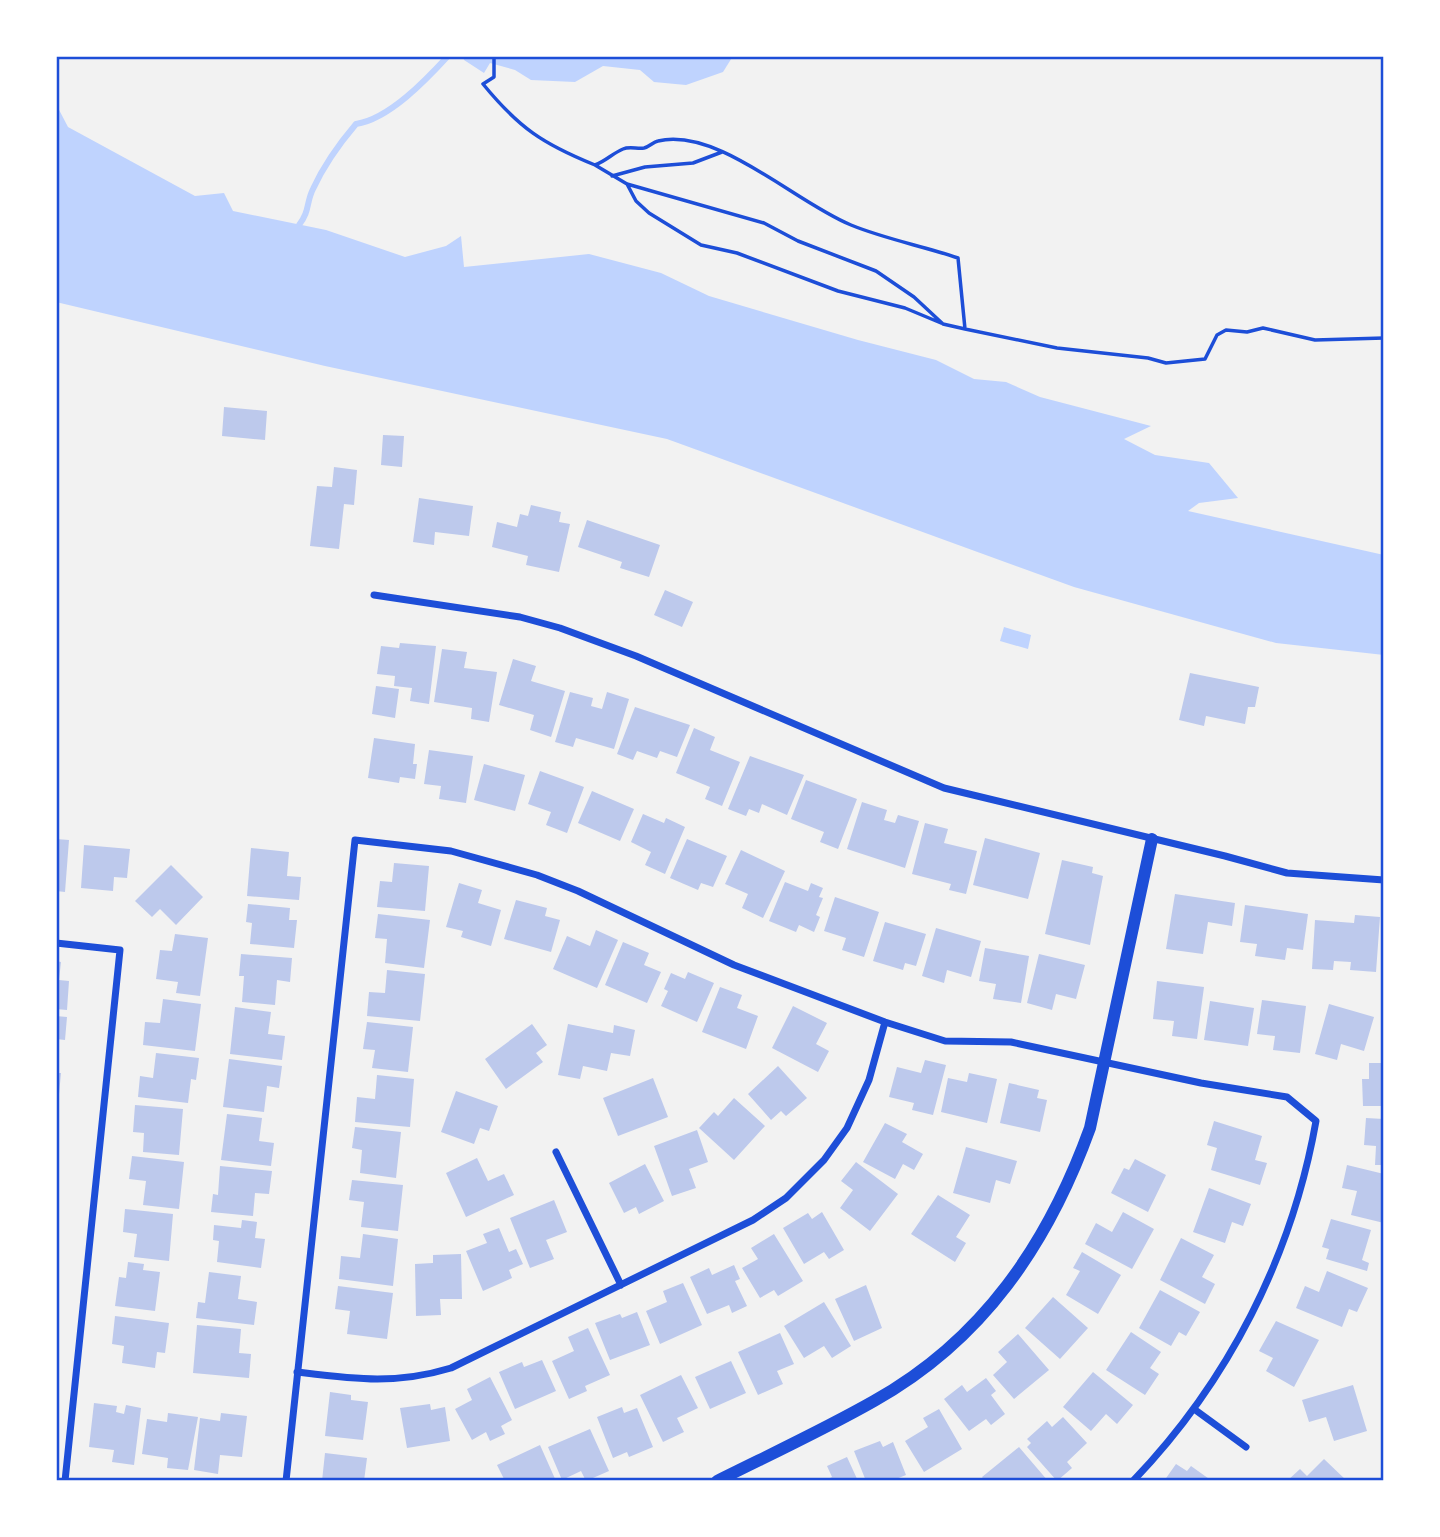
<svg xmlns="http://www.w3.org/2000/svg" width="1440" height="1537" viewBox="0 0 1440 1537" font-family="Raleway,sans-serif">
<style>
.water{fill:#bfd3fe}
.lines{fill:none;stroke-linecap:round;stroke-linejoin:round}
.stream{stroke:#bfd3fe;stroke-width:6}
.building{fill:#bdc9ec}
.path{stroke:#1d4ed8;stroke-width:3.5}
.minor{stroke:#1d4ed8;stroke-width:7}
.tertiary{stroke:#1d4ed8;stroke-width:12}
.neatline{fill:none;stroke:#1d4ed8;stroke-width:2.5}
</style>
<rect width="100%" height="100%" fill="#f2f2f2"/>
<path class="water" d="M463,56h270l-10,16 -37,13 -32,-3 -14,-12 -37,-4 -28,16 -44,-2 -16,-10 -25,-7 -6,10 -20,-13z
M56,104l12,23 127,69 29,-3 9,18 93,19 79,27 41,-11 15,-10 3,31 125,-13 72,19 48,23 149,44 78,20 38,19 32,3 34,15 111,29 -27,13 31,16 54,8 29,35 -39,5 -11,8 196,44v100l-108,-12 -202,-56 -407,-148 -342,-73 -269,-64z
M1004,627l27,8 -3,14 -28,-8z"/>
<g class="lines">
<path class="stream" d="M299,225c11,-14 7,-22 14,-36 11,-24 26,-45 43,-65 33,-5 70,-44 92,-68"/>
</g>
<path class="building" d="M224,407l43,4 -2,29 -43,-4z
M383,435l21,1 -2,31 -21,-2z
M334,467l23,3 -3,35 -10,-1 -5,45 -29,-3 7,-60 15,1z
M419,498l54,8 -4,30 -34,-4 -1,13 -21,-3z
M531,505l30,7 -2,10 11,2 -11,48 -33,-7 2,-9 -36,-9 5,-25 20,5 3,-13 8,2z
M587,520l73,25 -11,32 -29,-9 2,-6 -44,-15z
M665,590l28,12 -11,25 -28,-12z
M400,643l36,3 -7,58 -19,-3 2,-13 -18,-2 1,-10 -18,-2 4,-28 18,2z
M442,649l25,3 -3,16 33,4 -8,50 -18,-3 1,-11 -38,-6z
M513,659l23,7 -5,15 34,10 -14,46 -21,-7 4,-15 -35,-10z
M1190,673l69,14 -4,20h-7l-3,17 -39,-8 -2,10 -25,-6z
M376,686l23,3 -4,29 -23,-4z
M570,692l23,6 -2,8 11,3 5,-17 22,7 -15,50 -38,-11 -3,9 -18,-5z
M635,707l55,18 -13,32 -17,-6 -3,7 -20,-7 -4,9 -16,-6z
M694,728l21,9 -5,13 30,12 -18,44 -17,-7 5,-12 -34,-14z
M374,738l41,6 -2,20h4l-2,15 -15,-2 -1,6 -31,-5z
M429,750l44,6 -7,47 -27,-4 2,-13 -17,-2z
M750,756l54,19 -17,40 -25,-11 -3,9 -10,-4 -3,7 -18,-7z
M484,764l41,11 -10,36 -41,-11z
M540,771l44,16 -17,46 -21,-8 5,-13 -23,-8z
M806,780l51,19 -19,50 -18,-7 4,-10 -33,-13z
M592,791l42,18 -14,32 -42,-18z
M862,802l25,8 -3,10 11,3 3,-8 21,6 -14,47 -58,-19z
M643,814l21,9 2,-5 19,9 -20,47 -20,-9 6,-13 -20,-10z
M925,823l23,6 -4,14 33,8 -11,43 -17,-4 2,-6 -39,-10z
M985,838l55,15 -12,46 -55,-14z
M56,839l13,1 -4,52 -9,-1z
M687,839l40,17 -14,31 -12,-4 -3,7 -28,-12z
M84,845l46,4 -3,29 -13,-1 -1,14 -32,-3z
M251,848l38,4 -2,24 14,1 -2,23 -52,-4z
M741,850l44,21 -22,47 -21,-10 6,-14 -23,-10z
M1062,860l31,7 -1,6 11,3 -13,69 -45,-11z
M394,863l35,3 -4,45 -48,-4 3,-26 12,1z
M171,865l32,32 -27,28 -16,-16 -8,8 -17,-16z
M785,882l23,9 3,-8 12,5 -4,9 4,1 -7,17 4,2 -6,15 -15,-7 -3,7 -27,-11z
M459,883l23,7 -4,13 23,7 -10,36 -30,-9 2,-6 -17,-4z
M1175,894l60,9 -3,23 -24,-4 -5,32 -37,-5z
M835,897l44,15 -15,45 -22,-7 4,-12 -22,-7z
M516,900l31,8 -2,8 15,4 -9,32 -47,-13z
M248,904l42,4 -1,12h8l-3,28 -44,-4 2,-21 -6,-1z
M1245,905l63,9 -5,36 -16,-2 -2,12 -30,-4 2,-12 -17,-2z
M378,914l52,6 -6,48 -39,-5 2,-24 -12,-1z
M1355,915l25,2 -4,55 -26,-2 1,-8 -17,-1 -1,9 -21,-1 3,-49 39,3z
M885,922l41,12 -10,32 -11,-3 -2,7 -30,-9z
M936,928l45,13 -10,36 -24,-7 -3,13 -22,-7z
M596,930l22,10 -21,48 -44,-19 14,-33 23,10z
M175,934l33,4 -8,58 -24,-3 2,-11 -22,-3 4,-29 12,1z
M623,942l26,11 -5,12 17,7 -14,31 -42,-18z
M985,948l44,8 -8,47 -28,-4 3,-15 -17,-3z
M241,954l51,4 -2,24 -13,-2 -2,25 -33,-3 2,-26h-5z
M1039,954l46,11 -9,34 -20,-5 -4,16 -25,-7z
M56,961l5,1 -2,18 10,1 -2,29 -11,-1z
M387,970l38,4 -5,47 -53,-5 2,-24 16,1z
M688,972l26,11 -17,39 -36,-16 7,-15 -4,-2 7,-16 14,6z
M1157,981l47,6 -7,52 -25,-3 2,-15 -21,-2z
M720,987l22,8 -5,13 21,8 -12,33 -44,-17z
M163,999l38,5 -6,47 -52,-6 2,-23 15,1z
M1262,1000l44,6 -6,47 -27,-3 2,-14 -18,-2z
M1210,1001l44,7 -6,38 -44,-6z
M1329,1004l45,13 -10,34 -23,-7 -4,16 -22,-6z
M793,1006l34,17 -11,21 13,7 -11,21 -46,-24z
M235,1007l36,5 -3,22 17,2 -3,24 -52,-6z
M56,1016l11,1 -2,23 -9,-1z
M367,1022l46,5 -5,45 -36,-4 3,-18 -12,-1z
M532,1024l15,21 -11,8 7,9 -37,27 -21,-30z
M568,1024l45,9 1,-8 21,5 -5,26 -19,-3 -4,18 -24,-5 -3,13 -22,-4z
M156,1053l43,5 -3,22 -5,-1 -3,24 -50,-6 2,-21 13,2z
M229,1059l53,7 -3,22 -12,-2 -3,26 -41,-5z
M925,1060l21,5 -13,50 -21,-5 2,-7 -25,-6 8,-30 24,6z
M1369,1063h15v43h-21l-1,-27h7z
M778,1066l29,32 -21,18 -5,-5 -10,9 -23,-26z
M56,1073h5l-3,32h-2z
M969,1073l28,6 -10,44 -46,-11 7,-34 19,4z
M377,1075l37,4 -4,48 -55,-5 2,-25 18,2z
M653,1078l15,39 -50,19 -15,-38z
M1009,1083l30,7 -2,8 10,2 -7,32 -40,-9z
M456,1091l42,15 -9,25 -9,-3 -6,16 -33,-12z
M734,1098l31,28 -31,34 -35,-32 15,-16 4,4z
M135,1105l48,4 -4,46 -36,-3 1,-19 -11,-1z
M227,1114l35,4 -3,23 15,2 -3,23 -50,-6z
M1366,1118l18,1v46h-9l1,-19 -12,-1z
M1214,1121l48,15 -7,24 12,3 -7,22 -49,-15 6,-22 -10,-3z
M885,1123l22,11 -5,8 21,12 -9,16 -11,-6 -8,15 -32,-17z
M355,1127l46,5 -5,46 -36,-5 2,-23 -10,-2z
M697,1130l11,32 -19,7 7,19 -24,8 -18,-50z
M966,1147l51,14 -7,23 -14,-4 -6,23 -37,-10z
M132,1156l52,6 -5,47 -36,-4 3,-24 -17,-2z
M477,1158l11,23 16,-7 10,21 -48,22 -20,-44z
M1135,1159l31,16 -18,37 -37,-19 13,-25 5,2z
M856,1162l42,32 -28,37 -30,-23 13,-18 -12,-9z
M645,1164l19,37 -25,13 -3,-7 -12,6 -15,-30z
M1347,1165l37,9v49l-33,-8 6,-24 -15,-3z
M220,1166l52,5 -3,23 -14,-1 -2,23 -42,-4 2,-18 5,1z
M352,1180l51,5 -5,46 -37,-4 3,-25 -15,-2z
M1209,1188l42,16 -8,22 -11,-4 -7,21 -32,-11z
M938,1195l32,20 -14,22 10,6 -11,19 -44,-28z
M554,1200l13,32 -21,8 8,19 -24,9 -20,-50z
M125,1209l48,5 -4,47 -35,-4 3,-23 -14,-2z
M822,1212l22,38 -15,9 -5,-7 -20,12 -21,-36 25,-15 4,6z
M1123,1212l31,17 -22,40 -47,-25 11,-21 16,9z
M1331,1219l40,11 -9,30 7,3 -2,8 -41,-12 3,-10 -7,-2z
M242,1220l15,2 -2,16 10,1 -4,29 -44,-6 2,-21 -6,-1 1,-15 27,3z
M499,1228l10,24 7,-3 7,15 -14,6 3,8 -29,13 -17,-40 21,-8 -4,-9z
M363,1234l35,5 -5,47 -54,-7 2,-23 19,2z
M774,1234l29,47 -25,15 -4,-6 -14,8 -18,-30 16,-9 -7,-11z
M1181,1238l33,17 -12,22 13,7 -10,20 -45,-24z
M1082,1252l39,23 -23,39 -32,-19 14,-24 -7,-3z
M461,1254l1,45h-22l1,16 -25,1 -1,-52 18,-1v-8z
M128,1262l16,2 -1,6 17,2 -5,39 -40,-5 4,-29 7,1z
M734,1265l6,14 -5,2 12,25 -15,7 -3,-8 -22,9 -17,-37 19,-9 3,7z
M1327,1271l41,17 -11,24 -8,-3 -7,18 -46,-19 9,-22 14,6z
M209,1272l32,4 -3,23 19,3 -3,23 -58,-7 2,-16 7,1z
M683,1283l19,42 -42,19 -14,-33 21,-9 -4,-11z
M866,1285l16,43 -28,13 -19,-42z
M338,1286l55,7 -6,46 -40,-5 3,-23 -15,-2z
M1160,1290l40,22 -14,24 -7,-4 -8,14 -32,-18z
M1053,1297l35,31 -28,31 -35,-31z
M824,1302l27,44 -19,12 -8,-12 -20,12 -20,-32z
M637,1312l13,33 -40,15 -15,-37 25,-9 2,4z
M115,1316l54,7 -4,30 -8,-1 -2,16 -33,-5 2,-17 -12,-2z
M1276,1321l43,19 -25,47 -28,-16 7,-13 -14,-7z
M197,1325l44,4 -2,24 12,1 -2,24 -56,-5z
M588,1328l22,47 -25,11 2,5 -18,8 -17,-38 22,-10 -6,-14z
M1131,1332l30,20 -11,16 9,6 -14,21 -39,-25z
M780,1333l14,31 -17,7 6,13 -25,11 -20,-43z
M1018,1334l31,36 -35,29 -21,-24 14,-13 -9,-10z
M542,1360l14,31 -41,18 -16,-37 23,-10 2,5z
M731,1361l15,32 -36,16 -15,-32z
M1093,1372l40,33 -16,19 -11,-10 -15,17 -28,-24z
M681,1375l17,33 -21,10 7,14 -21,10 -23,-47z
M490,1377l22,43 -11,6 4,8 -15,7 -4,-9 -14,8 -17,-31 17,-9 -5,-11z
M986,1378l10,13 -5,4 14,19 -14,11 -5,-6 -17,12 -25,-32 18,-14 5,7z
M1353,1385l14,46 -33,10 -8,-24 -17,5 -7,-22z
M330,1392l21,3v5l17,2 -5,38 -38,-4z
M94,1403l23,3 -1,6 8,2 2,-9 15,3 -7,57 -22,-3 2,-12 -25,-3z
M430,1404l1,6 14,-3 5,34 -43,7 -7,-40z
M622,1407l2,6 13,-5 16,39 -24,10 -2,-5 -14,6 -16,-41z
M939,1409l23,40 -38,23 -19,-31 23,-14 -5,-9z
M168,1413l30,4 -10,53 -21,-2 1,-10 -26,-4 5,-35 20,3z
M221,1413l26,3 -5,41 -22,-2 -2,19 -24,-4 6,-52 20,3z
M1063,1417l24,26 -20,19 5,6 -15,13 -30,-34 4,-4 -4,-4 20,-18 5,6z
M590,1429l19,42 -23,10 -5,-10 -19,9 -14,-33z
M880,1441l3,6 10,-5 13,33 -15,6h-25l-12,-30z
M540,1445l16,36h-51l-8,-16z
M1019,1447l29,34h-63l-3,-4z
M325,1453l42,5 -3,23h-42z
M847,1457l11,24h-34l8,-4 -5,-11z
M1324,1459l23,22h-60l13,-12 7,7z
M1176,1464l11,7 4,-5 21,15h-48z"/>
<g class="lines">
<path class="path" d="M494,56v21l-11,7c36,44 60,60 112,81 11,-4 18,-12 28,-16 6,-3 14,0 21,-1 5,-1 9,-6 14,-7 60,-14 138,62 193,84 34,14 72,21 107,33l7,71 92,19 91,10 18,5 39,-4 12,-24 9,-5 21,2 16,-4 52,12 69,-2
M595,165l32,19 137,39 34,18 78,30 38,26 29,27 22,5
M612,176l33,-9 48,-4 29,-11
M627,184l9,17 13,12 52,32 36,8 101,38 67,17 36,15"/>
<path class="minor" d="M374,595l146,22 40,11 76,28 308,132 281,68 62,17 97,7
M56,943l64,7 -55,531
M556,1152l65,133
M297,1372c57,7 98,13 154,-4l302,-148 33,-22 38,-38 23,-32 22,-48 16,-58
M1194,1409l52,38
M286,1481l69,-641 96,11 86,24 41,16 156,74 151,57 60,19 66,1 190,41 86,14 29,24c-24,136 -88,261 -183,360"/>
<path class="tertiary" d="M717,1481c52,-26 106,-51 157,-80 109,-61 174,-157 216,-273l62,-289"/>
</g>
<rect width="1440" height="1537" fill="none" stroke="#ffffff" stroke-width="116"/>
<rect x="58" y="58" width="1324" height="1421" class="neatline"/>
</svg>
